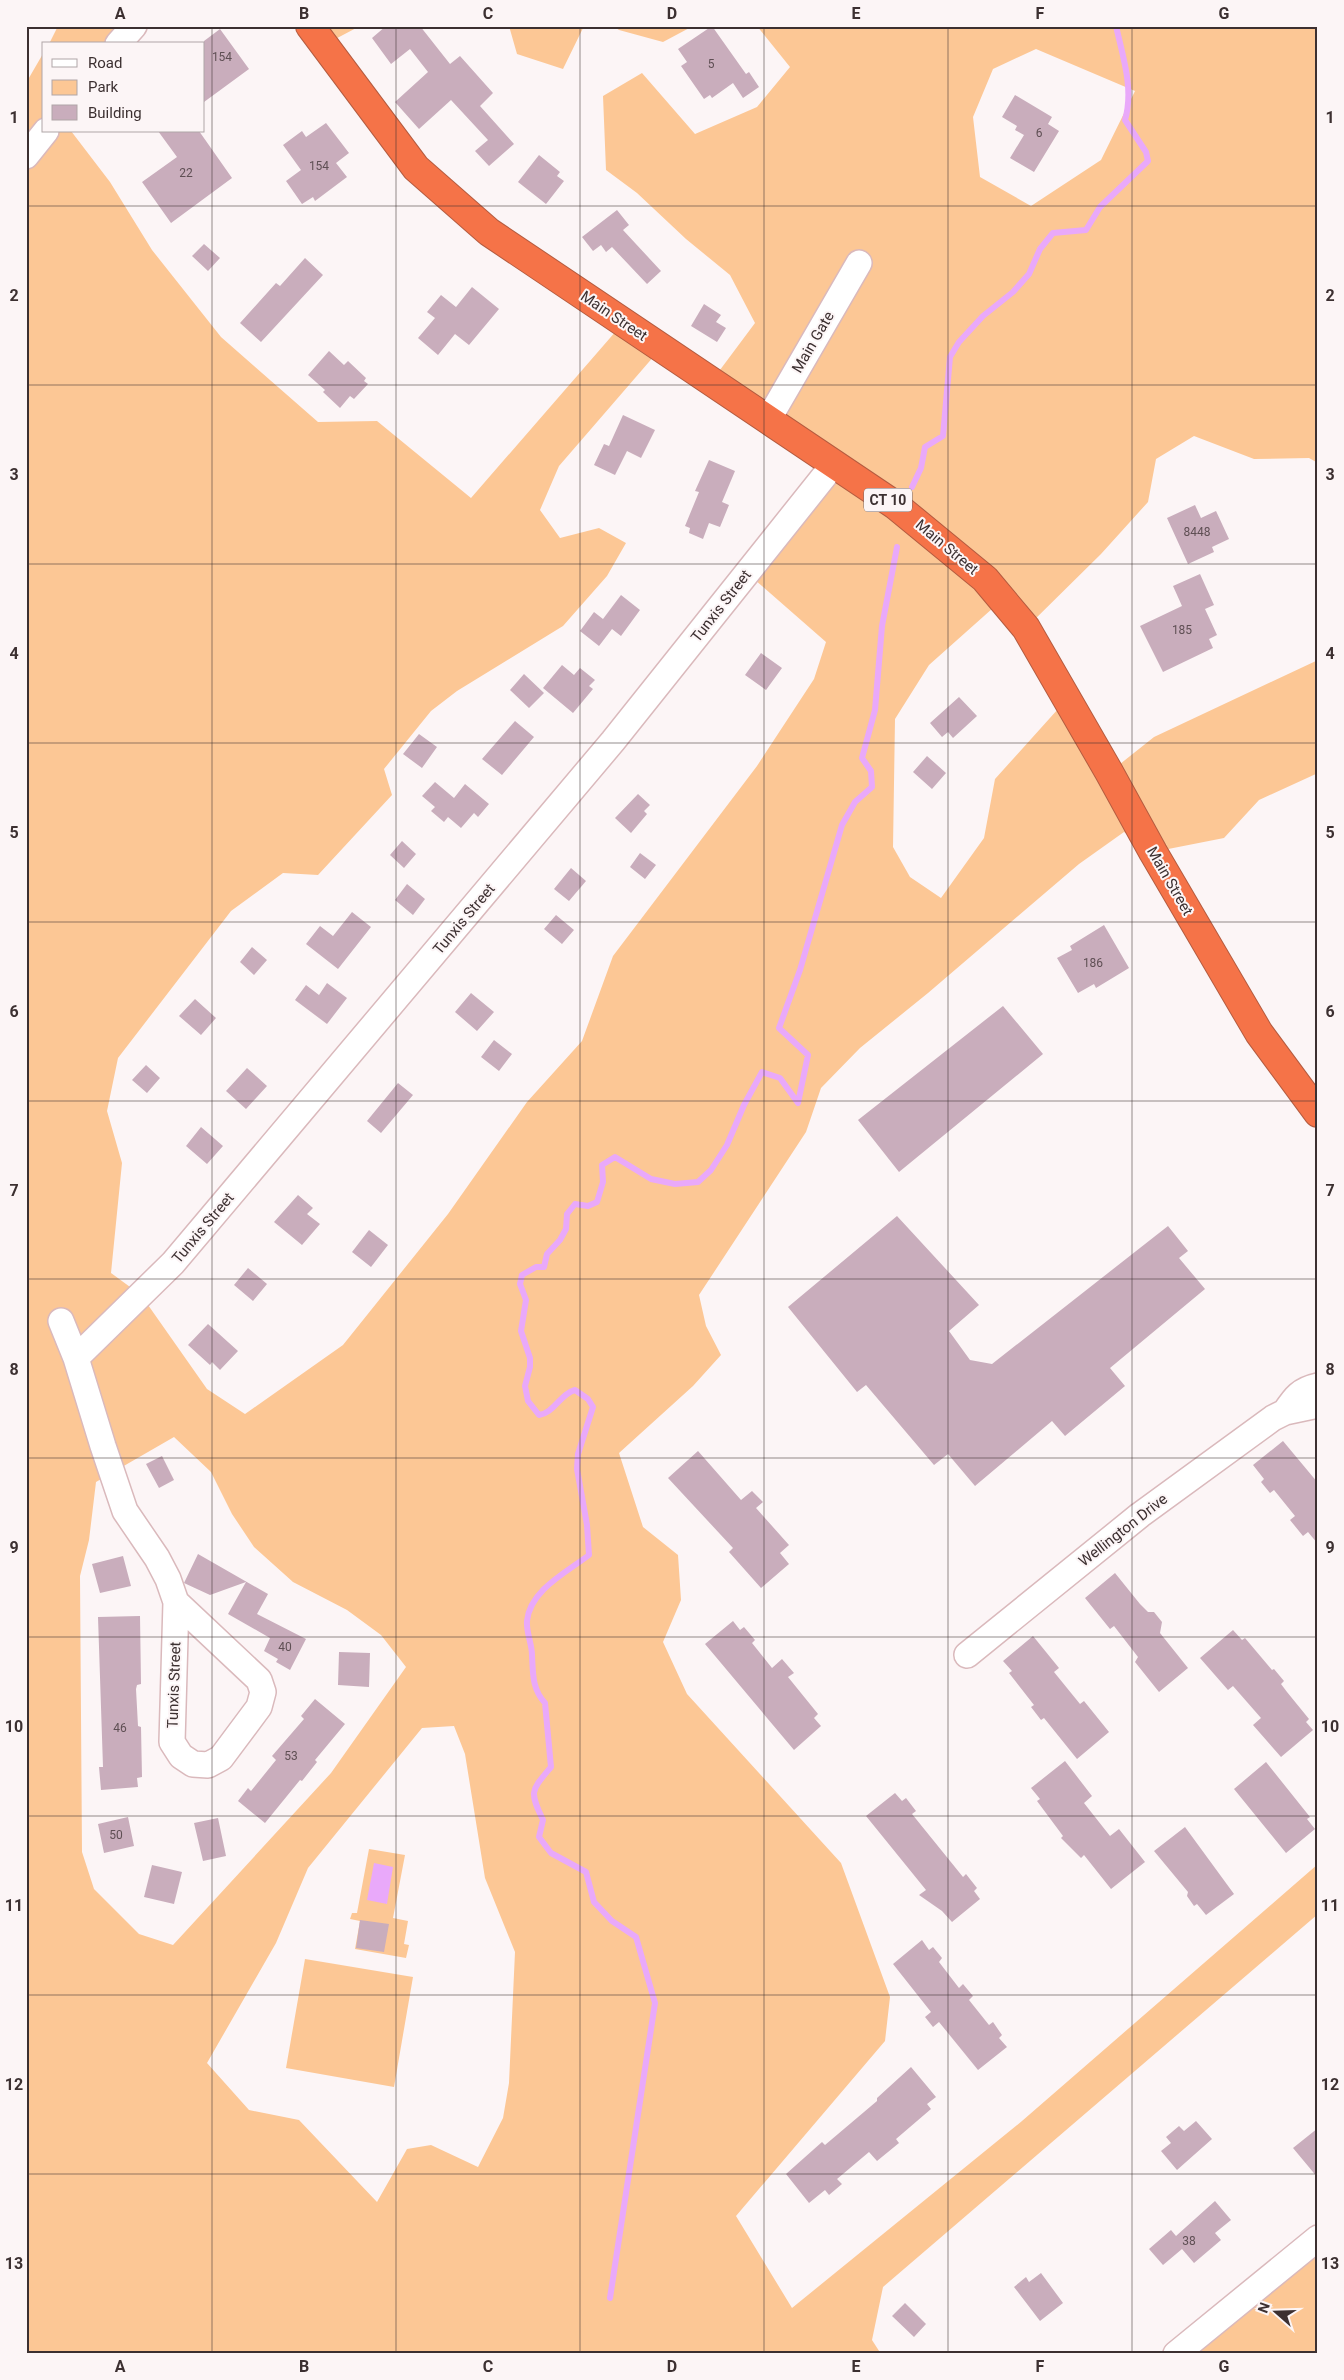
<svg xmlns="http://www.w3.org/2000/svg" width="1344" height="2380" viewBox="0 0 1344 2380" font-family="Roboto,sans-serif">
<style>
.green{fill:#fcc795;fill-rule:evenodd}
.water{fill:#e9a9fa}
.lines{fill:none;stroke-linecap:round;stroke-linejoin:round}
.stream{stroke:#e9a9fa;stroke-width:6}
.building{fill:#c9adbc}
.minor-casing{stroke:#dab9bc;stroke-width:28}
.highway-casing{stroke:#b45c40;stroke-width:30}
.minor{stroke:#fff;stroke-width:25}
.highway{stroke:#f57348;stroke-width:28}
.grid{fill:none;stroke:#3c3031;stroke-width:1;stroke-opacity:0.55}
.labels{text-anchor:middle;stroke-width:4;stroke-linejoin:round;paint-order:stroke}
.number-label{font-size:12px;fill:#5f4f54}
.shield{fill:#fcf5f6;stroke:#766b6c;stroke-width:1}
.shield-label{font-size:14px;font-weight:bold;fill:#3c3031}
.street-label{font-size:15px;fill:#3c3031;stroke:#fcf5f6}
.neatline{fill:none;stroke:#3c3031;stroke-width:2}
.grid-label{font-size:16px;text-anchor:middle;font-weight:bold;fill:#3c3031}
</style>
<rect width="100%" height="100%" fill="#fcf5f6"/>
<path class="green" d="M58,26h76l-16,18h-69z
M310,26h50l-36,19z
M509,26h75l-21,43 -46,-15z
M613,26h80l-30,16 -44,-12z
M757,26h561v437l-9,-5 -55,1 -60,-23 -38,23 -8,43 -47,52 -75,74 -24,-28 -73,65 -34,54 -2,128 17,30 31,21 43,-60 11,-59 72,-80 43,73 44,-35 164,-77v113l-59,27 -35,38 -71,14 -29,-20 -45,32 -151,129 -68,55 -39,40 -15,44 -107,163 7,31 15,29 -28,31 -74,67 24,74 35,28 3,45 -18,42 24,52 154,169 49,134 -5,44 -149,175 56,92 230,-187 296,-257v50l-435,373 -11,53 9,14h-855v-2271l18,-31v79h27l39,51 42,68 69,87 97,85 59,-1 94,77 152,-175 38,25 -102,118 -19,44 20,28 39,-10 27,15 -19,33 -44,50 -106,65 -26,20 -47,58 8,26 -74,80 -35,-2 -52,38 -113,147 -11,53 15,52 -11,110 30,22 66,94 38,25 98,-69 105,-131 79,-112 55,-61 31,-85 144,-190 57,-87 12,-37 -79,-69 87,-109 -123,-82 44,-59 -25,-48 -44,-36 -49,-46 -31,-23 -3,-74 39,-23 53,61 62,-27 33,-40zM1036,49l99,42 -34,69 -70,46 -51,-29 -7,-60 20,-48zM174,1437l37,35 21,42 22,33 39,35 54,28 34,25 25,32 -75,106 -158,172 -34,-11 -45,-45 -12,-37 -2,-276 9,-36 7,-58zM454,1726l11,28 20,124 30,74 -6,131 -6,35 -25,49 -47,-22 -24,4 -30,53 -78,-82 -50,-10 -42,-47 69,-120 32,-75 114,-140z
M369,1849l36,6 -12,63 15,3 -4,23 5,1 -3,13 -51,-9 5,-28 -10,-2 2,-6h5z
M305,1959l108,18 -19,110 -108,-19z
M1318,2238v116h-142z"/>
<path class="water" d="M374,1863l19,4 -6,37 -20,-4z"/>
<g class="lines">
<path class="stream" d="M912,487l9,-19 4,-21 18,-11 7,-79 9,-15 24,-26 30,-24 16,-18 11,-25 13,-16 33,-3 14,-23 48,-46 -2,-9 -21,-32c9,-31 -2,-63 -9,-94
M610,2298l45,-295 -19,-66 -24,-16 -18,-19 -8,-30 -35,-19 -12,-16 4,-17c-14,-29 -12,-29 8,-53l-6,-64c-13,-14 -12,-30 -13,-48 0,-11 -6,-23 -5,-34 3,-31 40,-49 62,-66l-2,-30 -10,-56 1,-15 15,-47 -5,-8 -13,-9c-15,4 -21,23 -36,25l-11,-14 -3,-15 5,-19v-9l-9,-27 5,-31 -6,-16 2,-9 14,-8h8l3,-13 13,-14 6,-11 1,-15 8,-10 13,2 9,-4 6,-20 -1,-17 13,-8 36,22 24,5 23,-2 13,-12 16,-25 17,-40 18,-33 18,6 18,25 10,-48 -29,-27 21,-58 42,-145 13,-23 17,-15 -1,-16 -9,-13 13,-48 7,-84 15,-79"/>
</g>
<path class="building" d="M386,26h34l30,38 10,-8 33,37 -13,13 34,38 -25,22 -14,-15 13,-11 -37,-40 -32,29 -24,-27 33,-30 -18,-23 -19,15 -19,-26z
M712,26l34,48 3,-2 10,15 -16,11 -10,-15 -21,15 -2,-3 -6,4 -23,-33 6,-4 -9,-13z
M220,29l29,40 -45,33v-61z
M1015,95l37,22 -4,7 11,7 -25,41 -24,-14 14,-23 -9,-5 2,-4 -15,-9z
M326,123l23,30 -13,10 11,14 -32,24 -2,-4 -11,7 -16,-23 15,-11 -18,-25 19,-14 4,6z
M158,131h41l33,47 -61,45 -29,-41 35,-25z
M539,155l21,17 -3,4 7,5 -18,23 -28,-22z
M617,210l12,15 -6,5 38,41 -14,13 -35,-37 -6,5 -5,-7 -8,6 -11,-14z
M204,244l16,14 -12,13 -16,-15z
M305,258l18,17 -62,67 -21,-19 36,-40 4,3z
M472,287l27,22 -30,36 -14,-11 -17,21 -20,-17 17,-20 -8,-6 14,-17 15,12z
M704,304l17,11 -5,7 10,6 -9,14 -26,-16z
M329,351l15,14 4,-4 18,17 -2,3 4,3 -14,15 -4,-3 -10,12 -17,-16 2,-2 -17,-15z
M623,415l32,15 -14,28 -14,-7 -12,24 -21,-10 10,-21 5,2z
M709,460l26,11 -13,31 7,3 -9,22 -11,-4 -6,16 -14,-6 1,-5 -5,-2 14,-34 -4,-1z
M1195,505l6,13 15,-7 13,28 -17,8 2,5 -26,12 -21,-46z
M1200,574l14,31 -9,4 12,26 -8,4 4,9 -50,24 -23,-46 42,-20 -9,-20z
M621,595l19,15 -19,26 -9,-7 -13,17 -19,-15 14,-19 9,7z
M761,653l21,15 -16,22 -21,-15z
M562,665l12,10 6,-7 15,12 -6,6 4,3 -20,24 -30,-25z
M524,674l20,19 -15,15 -19,-18z
M959,697l18,19 -24,22 -5,-6 -6,5 -12,-14z
M515,721l19,16 -32,38 -20,-16z
M419,734l18,13 -15,21 -19,-14z
M927,756l19,17 -14,16 -19,-17z
M435,782l19,16 11,-14 24,20 -11,13 -4,-4 -13,15 -13,-11 -4,5 -13,-11 4,-4 -13,-11z
M638,794l12,11 -6,6 3,3 -16,19 -16,-15z
M402,841l14,13 -12,14 -14,-13z
M640,853l16,12 -11,14 -15,-12z
M571,868l15,13 -17,20 -15,-12z
M407,884l18,15 -12,16 -18,-15z
M352,912l19,15 -33,42 -32,-25 14,-18 13,10z
M556,915l18,15 -12,14 -18,-15z
M1104,925l25,43 -33,20 -2,-4 -16,9 -21,-35 15,-8 -2,-4z
M252,947l15,13 -13,15 -14,-13z
M327,983l20,15 -20,26 -32,-24 11,-15 13,10z
M471,993l23,19 -17,19 -22,-19z
M195,999l21,19 -15,17 -22,-19z
M1003,1006l40,48 -144,118 -41,-52z
M494,1040l18,14 -13,17 -18,-14z
M146,1065l14,13 -13,15 -15,-13z
M247,1068l20,18 -21,23 -20,-18z
M398,1083l15,12 -32,38 -14,-12z
M201,1127l22,19 -16,18 -21,-18z
M298,1195l15,13 -6,6 13,10 -18,21 -28,-23z
M897,1216l82,89 -30,26 21,29 22,4 176,-138 20,25 -9,7 26,31 -95,79 15,18 -60,50 -13,-15 -77,65 -27,-32 -14,11 -68,-80 -9,7 -69,-85z
M369,1230l19,15 -17,22 -19,-15z
M248,1268l19,16 -14,17 -19,-16z
M208,1324l30,27 -18,19 -8,-8 -2,3 -22,-20z
M1283,1441l35,42v61l-10,-12 -5,4 -13,-16 5,-4 -21,-26 -4,3 -9,-11 3,-3 -11,-14z
M698,1451l43,49 11,-9 11,11 -7,6 33,37 -9,8 9,11 -28,24 -32,-36 4,-4 -65,-70z
M162,1456l12,24 -15,8 -13,-24z
M198,1554l70,40 -11,20 49,25 -16,31 -14,-8 2,-3 -14,-8 6,-13 -42,-24 18,-32 -36,13 -26,-12z
M123,1556l8,30 -31,7 -8,-29z
M1115,1573l25,31 8,8h6l8,10 -2,11 28,35 -29,24 -24,-30 3,-5 -24,-31 -4,3 -25,-31z
M140,1616l1,68 -4,1 -1,4 2,37 3,1 1,50 -5,1 1,9 -37,3 -2,-23h4l-5,-150z
M733,1621l7,9 4,-3 11,13 -3,3 20,25 10,-9 12,14 -6,4 30,37 -4,4 7,8 -27,24 -89,-106z
M1233,1630l9,10 3,-2 27,32 2,-1 10,12 -3,3 6,8 22,27 -3,3 7,8 -32,27 -28,-32 8,-7 -28,-32 -5,4 -28,-32z
M1033,1636l26,32 -5,4 26,32 4,-3 25,31 -32,27 -33,-41 -3,2 -10,-13 3,-2 -25,-32 3,-2 -9,-10z
M339,1652l31,1 -1,34 -31,-2z
M315,1699l30,25 -30,36 2,2 -15,19 -2,-1 -35,43 -27,-22 10,-13 3,3 25,-31 -4,-4 32,-37 -3,-3z
M1065,1761l27,35 -8,7 26,33 9,-7 26,33 -34,27 -27,-34 -3,3 -20,-20 2,-2 -26,-35 3,-2 -9,-11z
M1266,1762l44,55 -3,2 8,10 -29,24 -52,-64z
M895,1793l7,8 4,-3 10,13 -4,3 51,63 3,-3 11,14 -3,3 6,8 -28,23 -10,-11 -23,-16 7,-5 -60,-74z
M128,1817l6,29 -30,7 -6,-29z
M218,1818l8,38 -23,5 -9,-38z
M1185,1827l49,67 -28,21 -9,-11 -3,2 -7,-10 1,-4 -34,-41z
M152,1865l30,7 -8,32 -30,-7z
M360,1920l29,4 -5,28 -28,-4z
M922,1940l7,10 4,-3 9,11 -3,4 20,26 4,-4 10,12 -4,4 20,25 4,-3 9,13 -3,3 8,9 -29,23 -39,-48 -6,5 -8,-10 6,-5 -38,-48z
M911,2067l25,30 -9,7 4,5 -35,30 3,4 -22,18 -8,-9 -32,27 5,5 -13,11 -4,-5 -16,13 -23,-29 36,-32 3,3 52,-44v-3z
M1196,2121l16,18 -35,31 -16,-19 10,-8 -5,-6 13,-11 5,5z
M1318,2128v50l-25,-30z
M1215,2201l16,19 -16,13 6,7 -27,23 -12,-14 -19,16 -14,-16 22,-19 5,6z
M1041,2273l22,30 -23,18 -26,-34 12,-10 3,5z
M905,2303l21,21 -12,13 -22,-21z"/>
<g class="lines">
<defs>
<path id="minor" d="M118,44l16,-18
M26,156l20,-25
M768,420l91,-157
M61,1321l15,37 27,88 22,65 32,47 11,21 8,23 83,78 4,12 -4,15 -38,51 -13,7 -15,-1 -12,-8 -9,-14 4,-140
M76,1358l97,-95 440,-522 221,-277
M1285,1412c10,-15 15,-22 33,-26
M967,1655l173,-140 133,-97 12,-6 33,-7
M1176,2354l142,-116"/>
<path id="highway" d="M310,26l106,142 73,64 406,273 90,74 41,49 83,144 44,80 106,181 59,80"/>
</defs>
<use href="#minor" class="minor-casing"/>
<use href="#highway" class="highway-casing"/>
<use href="#minor" class="minor"/>
<use href="#highway" class="highway"/>
</g>
<path class="grid" d="M212,26v2328M396,26v2328M580,26v2328M764,26v2328M948,26v2328M1132,26v2328M26,206h1292M26,385h1292M26,564h1292M26,743h1292M26,922h1292M26,1101h1292M26,1279h1292M26,1458h1292M26,1637h1292M26,1816h1292M26,1995h1292M26,2174h1292"/>
<g class="labels">
<g class="number-label">
<text x="222" y="61">154</text>
<text x="711" y="68">5</text>
<text x="1039" y="137">6</text>
<text x="319" y="170">154</text>
<text x="186" y="177">22</text>
<text x="1197" y="536">8448</text>
<text x="1182" y="634">185</text>
<text x="1093" y="967">186</text>
<text x="285" y="1651">40</text>
<text x="120" y="1732">46</text>
<text x="291" y="1760">53</text>
<text x="116" y="1839">50</text>
<text x="1189" y="2245">38</text>
</g>
<rect class="shield" x="864" y="488.5" width="48" height="23" rx="4"/>
<g class="shield-label">
<text x="888" y="505">CT 10</text>
</g>
<g class="street-label">
<text transform="translate(614 316) rotate(34)" y="5">Main Street</text>
<text transform="translate(813 342) rotate(-60)" y="5">Main Gate</text>
<text transform="translate(947 547) rotate(40)" y="5">Main Street</text>
<text transform="translate(721 606) rotate(-52)" y="5">Tunxis Street</text>
<text transform="translate(1170 881) rotate(60)" y="5">Main Street</text>
<text transform="translate(464 919) rotate(-50)" y="5">Tunxis Street</text>
<text transform="translate(203 1228) rotate(-50)" y="5">Tunxis Street</text>
<text transform="translate(1123 1530) rotate(-38)" y="5">Wellington Drive</text>
<text transform="translate(174 1685) rotate(-88)" y="5">Tunxis Street</text>
</g>
</g>
<rect width="1344" height="2380" fill="none" stroke="#fcf5f6" stroke-width="55"/>
<rect x="42" y="42" width="162" height="90" fill="#fcf5f6" stroke="#afa6a7"/>
<rect x="52" y="59" width="25" height="8" fill="#ffffff" stroke="#afa6a7"/>
<text x="88" y="68" font-size="15" fill="#3c3031">Road</text>
<rect x="52" y="80" width="25" height="15" fill="#fcc795" stroke="#afa6a7"/>
<text x="88" y="92" font-size="15" fill="#3c3031">Park</text>
<rect x="52" y="105" width="25" height="15" fill="#c9adbc" stroke="#afa6a7"/>
<text x="88" y="118" font-size="15" fill="#3c3031">Building</text>
<g transform="translate(1276 2312) rotate(290)" stroke="#fcf5f6" stroke-width="4" paint-order="stroke">
<path d="M0-4L9 19L0 12L-9 19Z" fill="#3c3031"/>
<text y="-8" font-size="14" font-weight="bold" text-anchor="middle" fill="#3c3031">N</text>
</g>
<rect x="28" y="28" width="1288" height="2324" class="neatline"/>
<g class="grid-label">
<text x="120" y="19">A</text>
<text x="304" y="19">B</text>
<text x="488" y="19">C</text>
<text x="672" y="19">D</text>
<text x="856" y="19">E</text>
<text x="1040" y="19">F</text>
<text x="1224" y="19">G</text>
<text x="14" y="123">1</text>
<text x="1330" y="123">1</text>
<text x="14" y="301">2</text>
<text x="1330" y="301">2</text>
<text x="14" y="480">3</text>
<text x="1330" y="480">3</text>
<text x="14" y="659">4</text>
<text x="1330" y="659">4</text>
<text x="14" y="838">5</text>
<text x="1330" y="838">5</text>
<text x="14" y="1017">6</text>
<text x="1330" y="1017">6</text>
<text x="14" y="1196">7</text>
<text x="1330" y="1196">7</text>
<text x="14" y="1375">8</text>
<text x="1330" y="1375">8</text>
<text x="14" y="1553">9</text>
<text x="1330" y="1553">9</text>
<text x="14" y="1732">10</text>
<text x="1330" y="1732">10</text>
<text x="14" y="1911">11</text>
<text x="1330" y="1911">11</text>
<text x="14" y="2090">12</text>
<text x="1330" y="2090">12</text>
<text x="14" y="2269">13</text>
<text x="1330" y="2269">13</text>
<text x="120" y="2372">A</text>
<text x="304" y="2372">B</text>
<text x="488" y="2372">C</text>
<text x="672" y="2372">D</text>
<text x="856" y="2372">E</text>
<text x="1040" y="2372">F</text>
<text x="1224" y="2372">G</text>
</g>
</svg>
